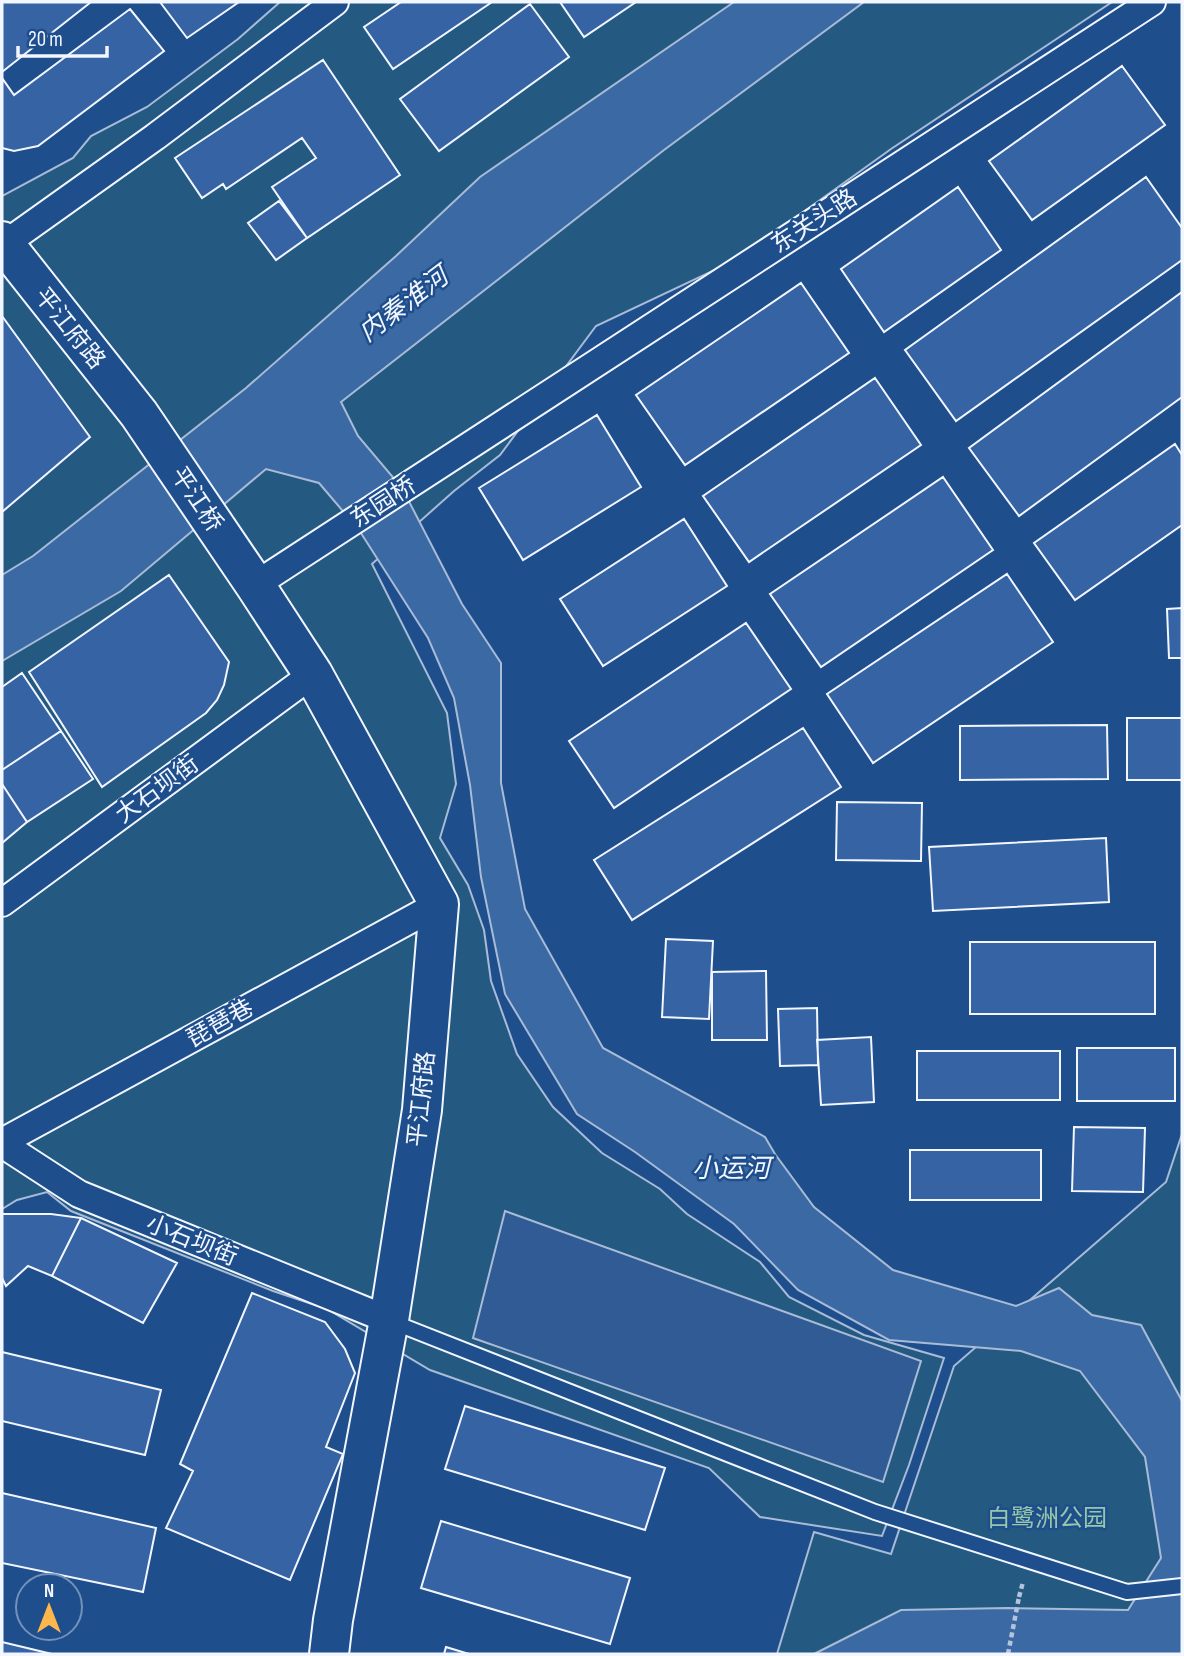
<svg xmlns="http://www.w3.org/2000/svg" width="1184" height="1656" viewBox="0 0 1184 1656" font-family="'Sofia Sans Condensed','Noto Sans SC',sans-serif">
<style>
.green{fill:#245a82;stroke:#a8bbd7;stroke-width:2}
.parking{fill:#305b95;stroke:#a8bbd7;stroke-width:2}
.water{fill:#3b69a3;stroke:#a8bbd7;stroke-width:2}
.building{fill:#3563a3;stroke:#f2f6ff;stroke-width:2}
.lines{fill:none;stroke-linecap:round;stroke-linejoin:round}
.lane-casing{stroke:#f2f6ff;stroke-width:18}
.street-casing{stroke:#f2f6ff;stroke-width:30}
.secondary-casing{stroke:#f2f6ff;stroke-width:42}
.path{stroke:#b3c4dc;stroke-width:4.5;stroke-dasharray:5 3.5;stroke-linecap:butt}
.lane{stroke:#1f4e8c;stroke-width:14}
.street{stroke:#1f4e8c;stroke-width:26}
.secondary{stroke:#1f4e8c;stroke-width:38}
.path-bridge{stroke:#b3c4dc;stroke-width:4.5;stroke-dasharray:5 3.5;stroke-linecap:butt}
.labels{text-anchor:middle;stroke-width:5;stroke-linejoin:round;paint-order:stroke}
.street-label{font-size:24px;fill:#f2f6ff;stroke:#1f4e8c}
.park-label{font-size:24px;fill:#97c8a6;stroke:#1f4e8c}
.water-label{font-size:26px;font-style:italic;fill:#f2f6ff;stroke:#1f4e8c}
</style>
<rect width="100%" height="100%" fill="#1f4e8c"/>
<path class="green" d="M280,2h832l-221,147 -153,110 -142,67 -96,129 -46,36 -82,73 75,149 9,71 -16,54 28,47 16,45 7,51 26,73 36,53 49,46 58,36 27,25 73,48 29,35 75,38 80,23 -35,107 -27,71 -122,-19 -51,-49 -279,-98 -103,-61 -54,-18 -202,-80 -24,-19 -30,8 -15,9v-1013l71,-38 18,-22 56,-29 91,-68z
M1182,1134v520h-405l37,-122 77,22 63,-188 212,-184z"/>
<path class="parking" d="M505,1211l416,150 -38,121 -410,-144z"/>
<path class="water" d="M734,2h130l-200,148 -323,252 17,34 44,52 60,116 39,59v120l24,126 78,139 162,89 10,17 39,53 79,63 123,36 43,-18 33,27 49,10 41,76v253h-368l87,-44 106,-2 121,2 33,-52 -16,-101 -65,-86 -59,-20 -132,-11 -91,-50 -64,-66 -99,-72 -58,-38 -72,-120 -24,-117 -11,-92 -16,-87 -26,-60 -69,-108 -40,-47 -53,-14 -145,122 -119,70v-86l31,-19 213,-168 150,-132 84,-79z"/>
<path class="building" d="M2,2h89l-89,70z
M160,2h79l-52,36z
M401,2h91l-99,67 -29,-42z
M560,2h76l-52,35z
M530,4l39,53 -130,94 -39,-52z
M130,9l34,42 -126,95 -24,5 -12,-3v-70l12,17z
M323,60l77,115 -93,63 -35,-51 44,-29 -14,-20 -76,51 -3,-5 -21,14 -27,-40z
M1122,66l43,59 -133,95 -43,-59z
M1146,177l36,51v32l-226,161 -51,-71z
M958,187l43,63 -117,82 -43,-63z
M279,201l28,37 -31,22 -28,-37z
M801,283l48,70 -164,112 -49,-70z
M1182,292v105l-163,119 -50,-68z
M2,316l88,121 -88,75z
M875,378l46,67 -172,117 -46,-66z
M597,415l44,72 -118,73 -44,-72z
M1175,444l7,11v70l-107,75 -41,-57z
M943,477l50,73 -172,117 -51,-73z
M684,519l43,67 -124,80 -43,-67z
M1007,574l46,68 -180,121 -46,-69z
M169,575l60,87 -5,23 -7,15 -11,13 -104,74 -73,-115z
M1182,608v50h-13l-2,-49z
M746,623l45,66 -177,119 -45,-67z
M22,673l39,58 -59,39v-83z
M1127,718h55v62h-55z
M1107,725l1,54 -148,1v-54z
M803,728l38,59 -209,133 -38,-60z
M61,731l32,48 -66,43 -25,-38v-14z
M2,784l25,38 -25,21z
M837,802l85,1 -1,58 -85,-1z
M1106,838l3,64 -176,9 -4,-64z
M666,939l47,2 -4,78 -47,-2z
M970,942h185v72h-185z
M766,971l1,69h-55v-68z
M817,1008l1,57 -38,1 -2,-57z
M871,1037l3,65 -53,3 -4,-65z
M1077,1048h98v53h-98z
M917,1051h143v49h-143z
M1074,1127l71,1 -2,64 -71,-1z
M910,1150h131v50h-131z
M2,1214h49l30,4 -29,58 -24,-10 -22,20 -4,-8z
M81,1218l96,45 -34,60 -91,-47z
M252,1293l73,29 20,27 10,24 -29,74 17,7 -53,126 -124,-52 27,-57 -13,-7z
M2,1352l159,38 -16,65 -143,-34z
M465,1406l200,62 -20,62 -200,-61z
M2,1493l154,35 -13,64 -141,-29z
M441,1521l189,57 -20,66 -189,-56z
M2,1642l50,12h-50z
M446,1647l23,7h-25z"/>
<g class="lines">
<defs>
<path id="lane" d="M390,1321l485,191 252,80 55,-6"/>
<path id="street" d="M2,246l153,-109 180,-135
M255,585l897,-583
M2,903l311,-229
M2,1142l437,-238
M2,1144l77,50 310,126"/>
<path id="secondary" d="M2,241l137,173 116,171 58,89 126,230 -17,206 -33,210 -56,300 -4,34"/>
</defs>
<use href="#lane" class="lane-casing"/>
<use href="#street" class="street-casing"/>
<use href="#secondary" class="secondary-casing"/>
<path class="path" d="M1019,1597l4,-15"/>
<use href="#lane" class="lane"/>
<use href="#street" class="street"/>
<use href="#secondary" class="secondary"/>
<path class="path-bridge" d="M1008,1654l11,-57"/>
</g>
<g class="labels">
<g class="street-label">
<text transform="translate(814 221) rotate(-33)" y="8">东关头路</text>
<text transform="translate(70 328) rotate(51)" y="8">平江府路</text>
<text transform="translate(197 499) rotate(56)" y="8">平江桥</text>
<text transform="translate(383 502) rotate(-33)" y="8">东园桥</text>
<text transform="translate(157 789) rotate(-36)" y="8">大石坝街</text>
<text transform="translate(220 1023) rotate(-29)" y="8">琵琶巷</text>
<text transform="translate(421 1099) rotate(-84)" y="8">平江府路</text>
<text transform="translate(192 1240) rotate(22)" y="8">小石坝街</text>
</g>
<g class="park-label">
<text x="1047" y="1526">白鹭洲公园</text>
</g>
<g class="water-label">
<text transform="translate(403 304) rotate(-37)" y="9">内秦淮河</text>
<text x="731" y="1177">小运河</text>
</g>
</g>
<rect width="1184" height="1656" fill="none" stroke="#f2f6ff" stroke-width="7"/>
<g transform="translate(49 1607)"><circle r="33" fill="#1f4e8c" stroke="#7391ba" stroke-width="2"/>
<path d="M0-5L12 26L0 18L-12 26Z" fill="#ffb74d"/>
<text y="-10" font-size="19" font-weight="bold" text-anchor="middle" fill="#f2f6ff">N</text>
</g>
<path d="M18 46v10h89v-10" fill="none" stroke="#f2f6ff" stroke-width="3.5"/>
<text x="28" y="46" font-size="21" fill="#f2f6ff" stroke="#1f4e8c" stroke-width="5" paint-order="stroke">20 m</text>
</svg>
